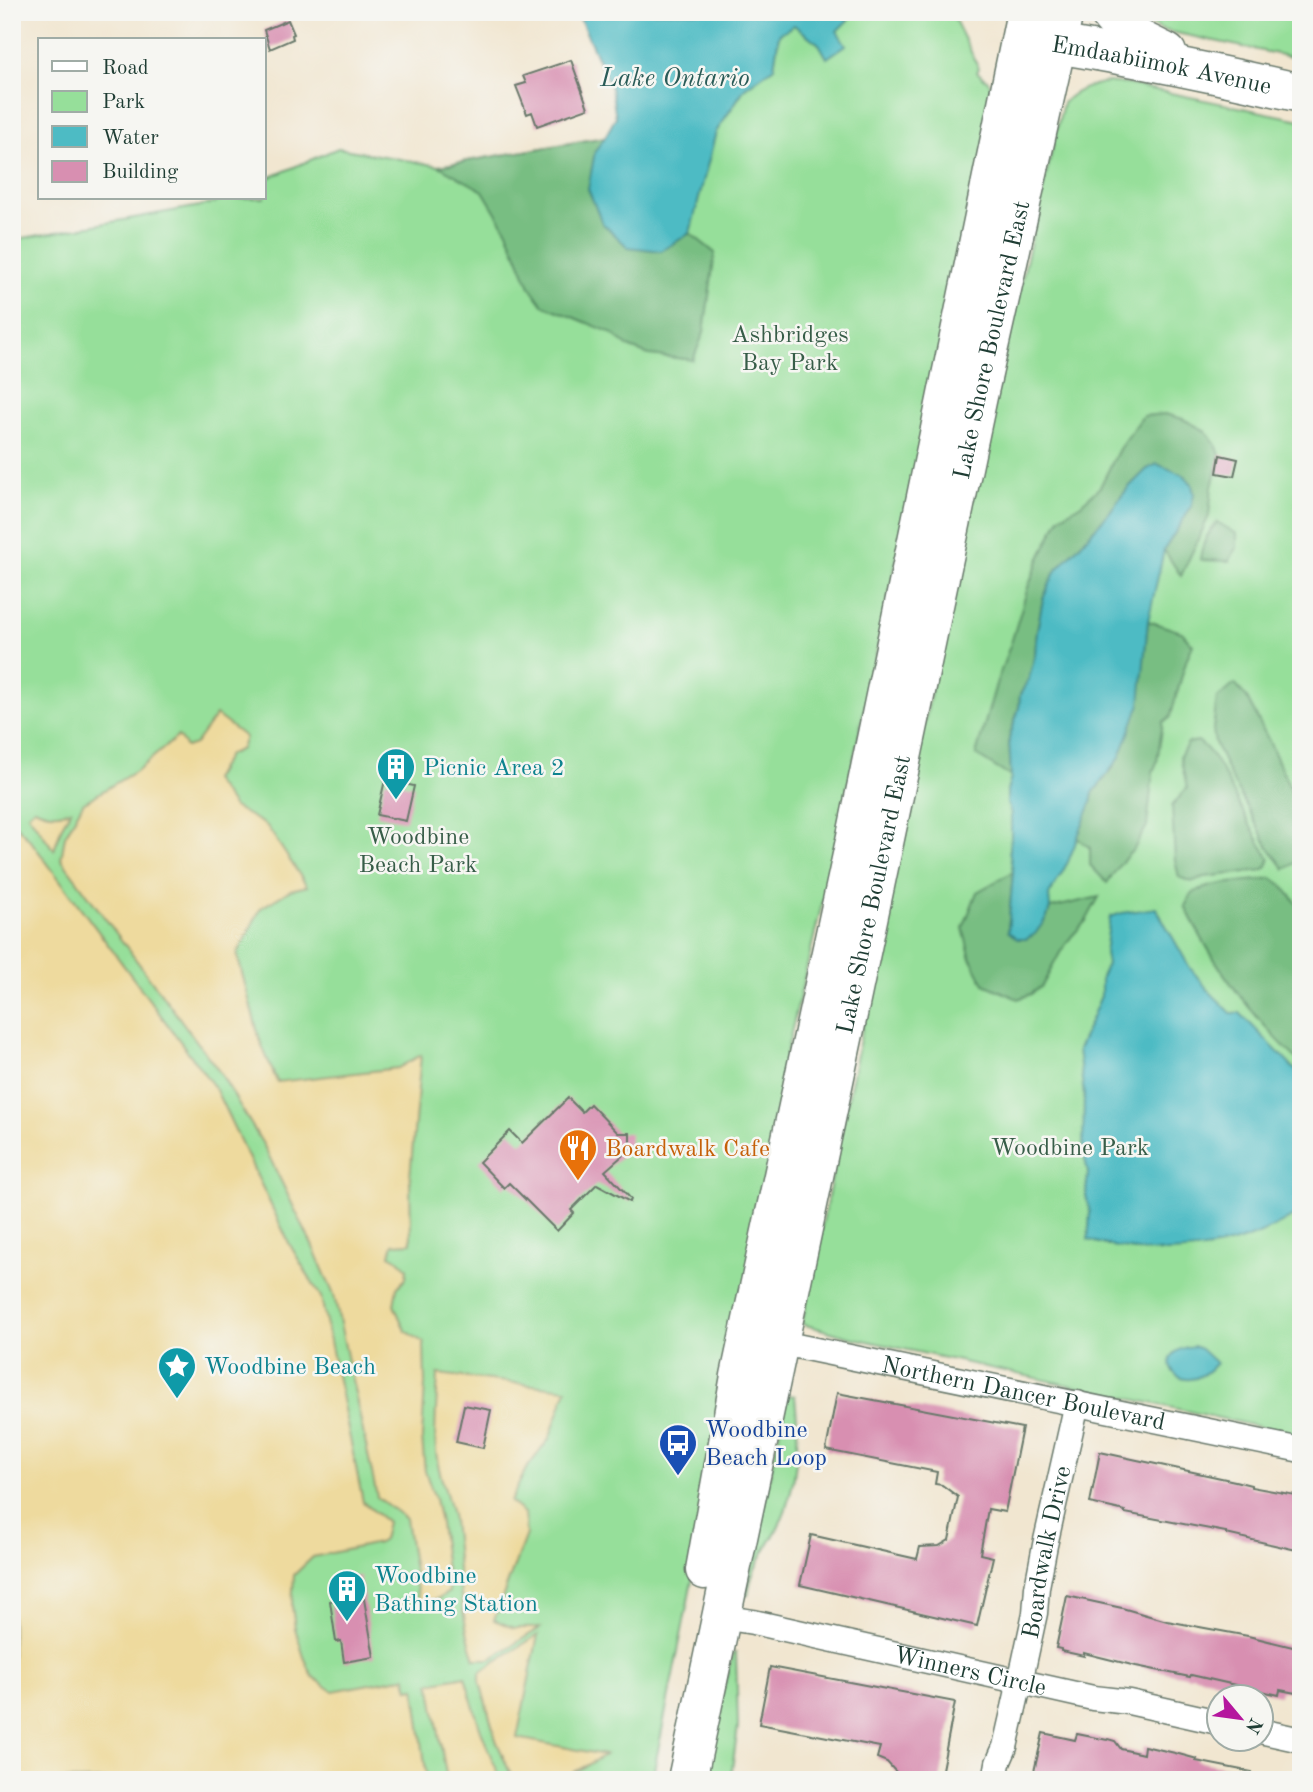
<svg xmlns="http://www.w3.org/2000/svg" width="1313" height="1792" viewBox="0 0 1313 1792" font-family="'Old Standard TT',serif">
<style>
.green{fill:#96df9a;stroke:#5a8e67;stroke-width:2}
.forest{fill:#78be82;stroke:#4c7e5b;stroke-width:2}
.sand{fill:#eeda9e;stroke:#868c69;stroke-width:2}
.water{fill:#4dbbc4;stroke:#367c7c;stroke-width:2}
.building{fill:#d88fb1}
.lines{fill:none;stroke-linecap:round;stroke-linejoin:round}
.minor-casing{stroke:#68786b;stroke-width:27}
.primary-casing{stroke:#68786b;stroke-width:41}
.trunk-casing{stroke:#68786b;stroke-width:41}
.minor{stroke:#fff;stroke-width:24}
.primary{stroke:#fff;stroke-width:38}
.trunk{stroke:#fff;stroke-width:38}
.labels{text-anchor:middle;stroke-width:5;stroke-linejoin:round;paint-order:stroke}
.street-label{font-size:24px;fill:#1f3d34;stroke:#f6f6f2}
.park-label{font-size:24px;fill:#375d48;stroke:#f6f6f2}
.culture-label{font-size:24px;fill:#0d838f;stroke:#f6f6f2;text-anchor:start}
.food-label{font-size:24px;fill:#c56008;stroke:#f6f6f2;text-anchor:start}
.transit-label{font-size:24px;fill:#164399;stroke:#f6f6f2;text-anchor:start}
.water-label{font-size:26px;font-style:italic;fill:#2a5c58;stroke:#f6f6f2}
</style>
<rect width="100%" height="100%" fill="#f6f6f2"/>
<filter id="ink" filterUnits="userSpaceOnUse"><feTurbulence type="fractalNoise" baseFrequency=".0143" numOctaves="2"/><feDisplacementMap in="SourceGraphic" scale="14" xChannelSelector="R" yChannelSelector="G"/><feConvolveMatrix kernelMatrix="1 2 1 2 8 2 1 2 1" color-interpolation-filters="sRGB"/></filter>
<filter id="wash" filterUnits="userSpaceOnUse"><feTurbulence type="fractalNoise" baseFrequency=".00686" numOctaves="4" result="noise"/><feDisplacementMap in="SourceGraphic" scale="28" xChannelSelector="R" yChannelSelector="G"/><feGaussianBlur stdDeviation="1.57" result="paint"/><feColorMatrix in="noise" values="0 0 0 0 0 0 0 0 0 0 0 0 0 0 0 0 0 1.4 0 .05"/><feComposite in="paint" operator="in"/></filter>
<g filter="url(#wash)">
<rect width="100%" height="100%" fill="#f1e6d0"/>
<path class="green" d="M856,12h95l28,56 -2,4 11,9 8,15 -169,787 -46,192 7,29 -136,676h-640v-1540l199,-36 13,-6h40v-18l74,-32 101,18 166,-29 99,37 12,-42 29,-44 29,-21 5,-33 15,-9 25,19z
M1130,12h171v47l-139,-29z
M1107,82l20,2 174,36v1316l-452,-99 -47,-13 161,-789 100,-432c11,-13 28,-18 44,-21z
M787,1395l8,1c5,45 3,88 -16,130 -8,16 -20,31 -26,48 -3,7 -4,14 -5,21h-3z
M733,1653h3l2,74 -7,49 -1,4h-30z"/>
<path class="forest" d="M605,137l-10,14 66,100 29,-18 25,20 -11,79 -11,28 -44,-5 -19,-7 -20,-16 -67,-27 -13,-18 -23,-56 -24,-40 -44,-25z
M1165,414l18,5 23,12 11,16 3,8 -8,32 -3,29 -28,60 -17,-26 27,-43 -44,-38 -19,19 -20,26 -53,58 -12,27 -6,32 -2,24 -6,23 -9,17 -1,12 -10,31 2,39 -35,-22 20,-71 16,-44 16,-53 11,-27 21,-43 21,-13 19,-17 19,-38 24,-33z
M1217,522l20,12v14l-8,13 -29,-1c2,-16 7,-26 17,-38z
M1148,621l34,11 11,13 -6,13 -17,60 -7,4 -6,40 -4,10 -6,54 -13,23 -13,14 -14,20 -17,-18v-17l-13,-10 14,-35 2,-10 20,-25 21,-50 11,-69z
M1235,684l12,14 23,45 27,61 4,10v46l-16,9 -16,-21 -39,-72 -15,-33 -2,-14 4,-31z
M1198,741c21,16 30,43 42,65 9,18 19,36 30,53l-3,7 -4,4 -58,7 -14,5 -12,-5 -4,-17 -3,-54 15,-18 -7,-32 8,-13z
M1013,872l-5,59 39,-14 3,-9 49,-11 -13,24 -14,15 -11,15 -19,35 -11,8 -13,5 -34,-15 -13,-25 -8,-31 14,-36z
M1272,878l10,7 19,23v155c-48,-45 -88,-98 -116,-157 3,-5 5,-11 10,-14 17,-10 56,-10 77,-14z"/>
<path class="sand" d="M216,715l29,22 -4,12 -13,6 -15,25 21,27 33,19 40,60 -16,4 -30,18 -24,46 23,87 17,41 121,-14 23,-13 -11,122 1,66 -18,1 -3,11 9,5 8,8 -1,10 -9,10 -3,17 11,25 19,13 1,41 -3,54 3,33 10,28 5,24 9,69 -10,6 -20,6 -13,-85 -29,-22 -43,-202 -21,-48 -49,-101 -43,-72 -160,-215 4,-23 18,-33 56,-34 39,-33 8,11 9,-3z
M34,808c14,6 22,7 37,2l-9,16 -8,24 -26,-36z
M12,821l18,19 185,248 75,157 31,52 42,205 24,20 -4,18 -5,3 -65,14 -19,18 -2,31 3,22 9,29 9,20 20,14 73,-14 3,12 6,-1 12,92h-415z
M438,1374l129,15 -18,50 -24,32 -15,31 14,11 2,21 -32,86 20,8h26l-50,31h-15c-16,-45 -16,-92 -22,-138 -3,-21 -13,-41 -16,-62 -4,-28 0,-57 1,-85z
M538,1635l-21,103 87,17 -18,11 -22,11 -2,3h-49l-17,-40 -16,-58v-9l16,-12z
M465,1676c10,37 19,69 37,104h-55l-17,-97z"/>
<path class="water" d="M577,12h279l-19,19 9,14 -19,13 -8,-14 -25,-19 -15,9 -5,33 -29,21 -29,44 -26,101 -29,18 -33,-4 -26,-24 -14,-34 7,-38 10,-14 11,-20 -5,-29z
M1157,464l27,11 8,9 2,10 -3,13 -27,43 -16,71 -8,83 -20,53 -27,36 -2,10 -23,59 -19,33 1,13 -3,9 -12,17 -9,5h-9l-9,-8 5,-59 -4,-21 2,-13v-24l-4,-11v-12l4,-14 -2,-38 10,-31 1,-13 9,-17 6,-23 2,-24 6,-32 12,-27 53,-58 20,-26 19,-19z
M1156,908l34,60 19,23 22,22h9l61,63v135c-63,43 -141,51 -213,29l2,-28 -4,-16 2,-24 -5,-21 1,-56 -6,-45 23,-54v-19l6,-13 -2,-11 5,-36 12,-4z
M1194,1346l7,3 15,14c-36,43 -70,-13 -22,-17z"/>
<g id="blocks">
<path class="building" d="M288,20l6,14 -2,1 1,4 -23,10 -6,-19z
M571,60l17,48 -51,18 -5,-14 -5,2 -11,-28 10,-3 -3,-7z
M1220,455l18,4 -4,17 -17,-3z
M385,780l29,6 -8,35 -29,-6z
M568,1098l14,14 8,-8 28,29h12v16l-25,22 26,28 -1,3 -33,-18 -26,26 3,3 -17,18 -48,-48 -5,5 -25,-26 31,-31 12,12z
M837,1393l185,35 -17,84 -17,-3 -8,45 13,3 -16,69 -177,-41 11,-50 106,24 3,-12 19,-1 10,-6 9,-43 -16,-12 -7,-1 2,-12 -111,-22z
M464,1405l27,5 -8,38 -27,-6z
M1100,1452l135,29 16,4v2l50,9v55l-75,-17v-2l-101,-19v-2l-35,-8z
M360,1576l14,81 -30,5 -3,-21 -5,1 -6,-41 5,-1 -3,-19z
M1067,1596l55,12 45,13 81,15 53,13v45l-21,-4 -1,5 -88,-20 -1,2 -54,-11 -52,-13v3l-23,-5v-2l-5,-1z
M770,1667l185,35 -15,78h-41l-3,-8 -9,-10 -10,-4 3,-11 -121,-23z
M1043,1733l32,7 2,-6 30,6 1,-1 7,2 6,8 22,5 1,-8 31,7 22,6 -1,2 56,11 -1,8h-219z"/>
</g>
</g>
<g filter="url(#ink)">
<use href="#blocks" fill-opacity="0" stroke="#68786b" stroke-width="2"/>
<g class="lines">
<defs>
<g id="minor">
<path id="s1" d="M767,1340l534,110"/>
<path id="s2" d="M722,1617l31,5 340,76 36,4 89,20"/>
<path d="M1260,1731l41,9"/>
<path id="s3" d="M995,1780l3,-17 7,-16 19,-83 11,-51 2,-26 8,-42 32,-142"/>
</g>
<g id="primary">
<path d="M1108,12c13,21 38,30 59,41"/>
<path id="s4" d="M1024,39c93,14 185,33 277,54"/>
</g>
<g id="trunk">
<path d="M705,1570l35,-194 118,-549 168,-815"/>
<path id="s5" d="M687,1780l291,-1384 86,-384"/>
</g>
</defs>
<use href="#minor" class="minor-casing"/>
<use href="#primary" class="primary-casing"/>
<use href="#trunk" class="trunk-casing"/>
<use href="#minor" class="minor"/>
<use href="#primary" class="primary"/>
<use href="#trunk" class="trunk"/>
</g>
</g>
<defs>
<symbol id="building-pin" viewBox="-11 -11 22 30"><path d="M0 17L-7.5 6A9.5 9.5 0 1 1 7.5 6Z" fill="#0f9aa8" stroke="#f6f6f2"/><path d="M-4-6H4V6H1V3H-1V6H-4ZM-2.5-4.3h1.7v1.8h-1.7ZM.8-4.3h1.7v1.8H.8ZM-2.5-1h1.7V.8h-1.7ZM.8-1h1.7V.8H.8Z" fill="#fff"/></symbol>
<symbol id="restaurant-pin" viewBox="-11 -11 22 30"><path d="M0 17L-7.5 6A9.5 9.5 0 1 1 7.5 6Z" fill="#e8710a" stroke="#f6f6f2"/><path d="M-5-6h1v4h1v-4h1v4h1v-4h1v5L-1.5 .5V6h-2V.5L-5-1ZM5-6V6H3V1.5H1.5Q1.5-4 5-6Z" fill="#fff"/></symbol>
<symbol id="sight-pin" viewBox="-11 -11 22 30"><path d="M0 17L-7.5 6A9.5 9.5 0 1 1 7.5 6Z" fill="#0f9aa8" stroke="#f6f6f2"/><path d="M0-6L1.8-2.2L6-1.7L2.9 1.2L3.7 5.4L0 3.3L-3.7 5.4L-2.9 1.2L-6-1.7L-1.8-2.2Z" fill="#fff"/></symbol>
<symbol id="bus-pin" viewBox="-11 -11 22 30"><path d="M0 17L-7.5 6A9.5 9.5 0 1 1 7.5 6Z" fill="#1a4fb4" stroke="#f6f6f2"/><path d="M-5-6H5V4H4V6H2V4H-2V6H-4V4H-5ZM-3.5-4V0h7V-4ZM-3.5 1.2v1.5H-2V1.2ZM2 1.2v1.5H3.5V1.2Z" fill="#fff"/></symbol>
</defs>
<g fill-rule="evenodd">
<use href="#building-pin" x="374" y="745" width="44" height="60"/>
<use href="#restaurant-pin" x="556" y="1126" width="44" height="60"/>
<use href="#sight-pin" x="155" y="1344" width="44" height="60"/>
<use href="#bus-pin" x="656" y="1421" width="44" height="60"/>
<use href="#building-pin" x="325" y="1567" width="44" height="60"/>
</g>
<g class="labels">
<g class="street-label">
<text dy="8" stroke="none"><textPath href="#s4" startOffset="140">Emdaabiimok Avenue</textPath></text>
<text dy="8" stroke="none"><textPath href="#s5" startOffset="1472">Lake Shore Boulevard East</textPath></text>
<text dy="8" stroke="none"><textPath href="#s5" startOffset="905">Lake Shore Boulevard East</textPath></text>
<text dy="8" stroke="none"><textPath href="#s1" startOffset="262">Northern Dancer Boulevard</textPath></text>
<text dy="8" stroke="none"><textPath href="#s3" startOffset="234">Boardwalk Drive</textPath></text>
<text dy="8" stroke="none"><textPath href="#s2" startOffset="254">Winners Circle</textPath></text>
</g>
<g class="park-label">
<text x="790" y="342">Ashbridges<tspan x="790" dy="28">Bay Park</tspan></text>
<text x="418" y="844">Woodbine<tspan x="418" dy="28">Beach Park</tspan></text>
<text x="1070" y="1155">Woodbine Park</text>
</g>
<g class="culture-label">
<text x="423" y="775">Picnic Area 2</text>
<text x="204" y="1374">Woodbine Beach</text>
<text x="374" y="1583">Woodbine<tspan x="374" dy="28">Bathing Station</tspan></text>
</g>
<g class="food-label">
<text x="605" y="1156">Boardwalk Cafe</text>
</g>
<g class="transit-label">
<text x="705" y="1437">Woodbine<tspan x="705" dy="28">Beach Loop</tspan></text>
</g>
<g class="water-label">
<text x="675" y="86">Lake Ontario</text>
</g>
</g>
<rect width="1313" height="1792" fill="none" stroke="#f6f6f2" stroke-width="42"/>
<rect x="38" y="38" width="228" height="161" fill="#f6f6f2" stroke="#a0aca6" stroke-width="2"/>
<rect x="52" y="61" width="35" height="10" fill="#ffffff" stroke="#a0aca6" stroke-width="2"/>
<text x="102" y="74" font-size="21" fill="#1f3d34">Road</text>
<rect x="52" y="91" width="35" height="21" fill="#96df9a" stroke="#a0aca6" stroke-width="2"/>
<text x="102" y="108" font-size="21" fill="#1f3d34">Park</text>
<rect x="52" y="126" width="35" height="21" fill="#4dbbc4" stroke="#a0aca6" stroke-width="2"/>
<text x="102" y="144" font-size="21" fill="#1f3d34">Water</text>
<rect x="52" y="161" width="35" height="21" fill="#d88fb1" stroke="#a0aca6" stroke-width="2"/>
<text x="102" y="178" font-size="21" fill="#1f3d34">Building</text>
<g transform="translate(1240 1718) rotate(119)"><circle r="33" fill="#f6f6f2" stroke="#a0aca6" stroke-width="2"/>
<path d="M0-5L12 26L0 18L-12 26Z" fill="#b5179e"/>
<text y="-10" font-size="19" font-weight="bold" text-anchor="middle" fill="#1f3d34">N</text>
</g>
</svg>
